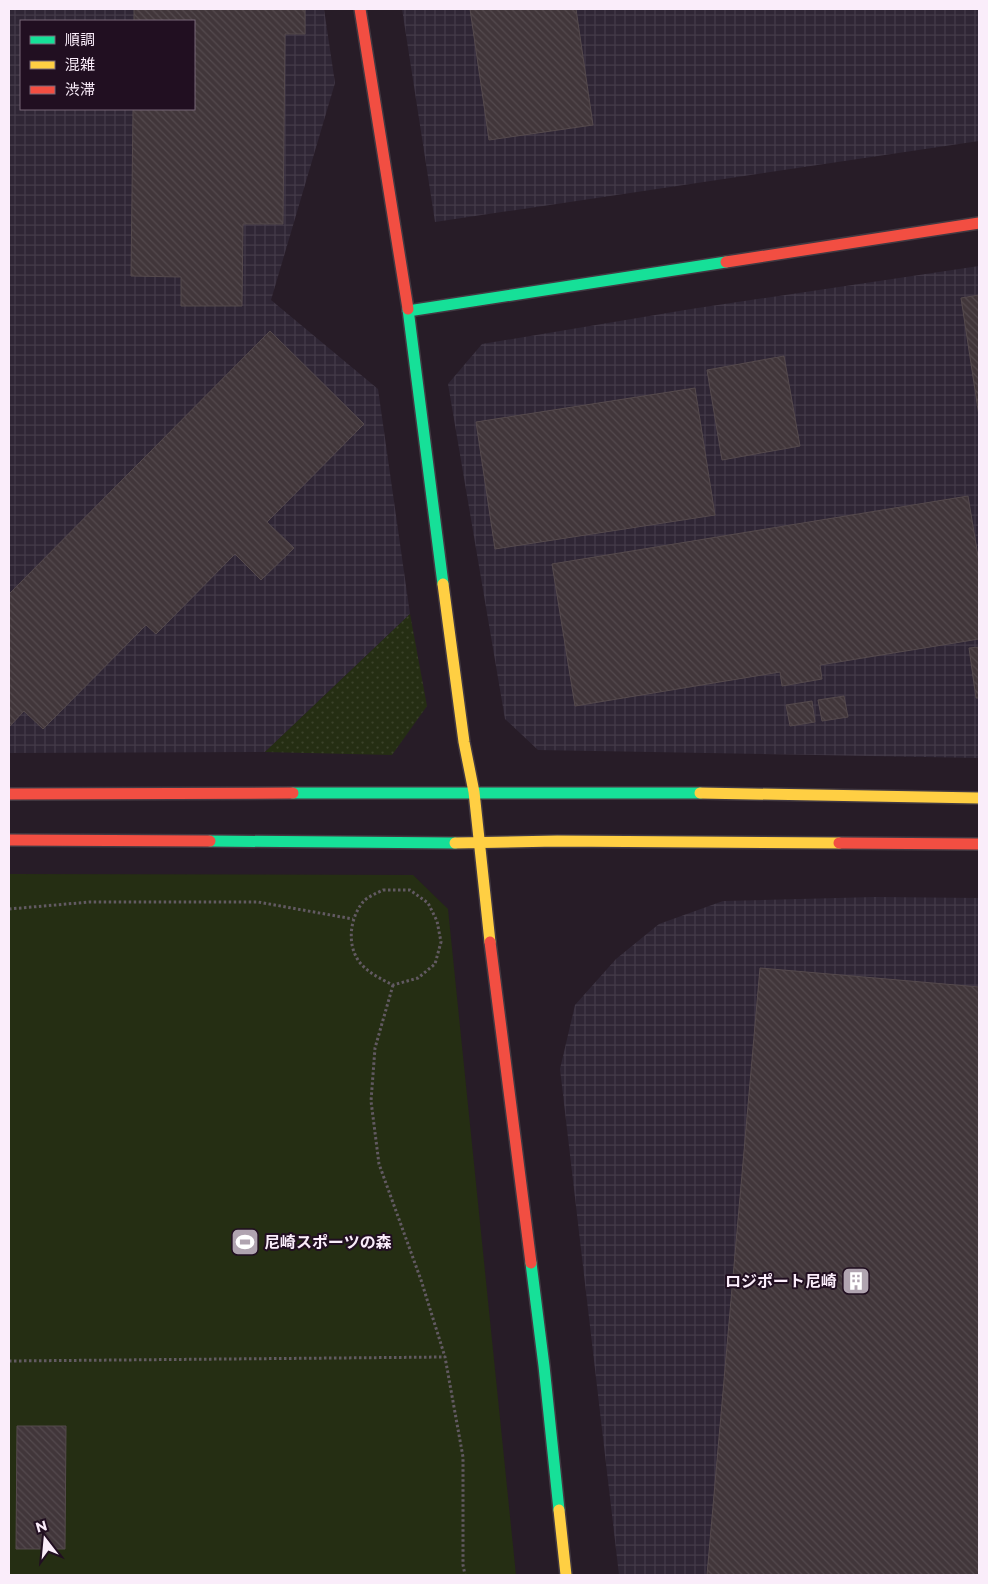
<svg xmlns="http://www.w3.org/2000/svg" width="988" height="1584" viewBox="0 0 988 1584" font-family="Montserrat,'Noto Sans JP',sans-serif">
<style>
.industrial{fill:url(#industrial-grid);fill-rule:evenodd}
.green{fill:#252e13}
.garden{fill:url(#garden-dots)}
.building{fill:url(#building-back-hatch);stroke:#554a4d}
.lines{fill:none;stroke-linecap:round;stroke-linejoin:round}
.fast-casing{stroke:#423942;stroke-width:14}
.slow-casing{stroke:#423942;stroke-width:14}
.jam-casing{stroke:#423942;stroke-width:14}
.path{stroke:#625a62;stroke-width:3;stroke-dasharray:2.5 2.5;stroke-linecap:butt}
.fast{stroke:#16e098;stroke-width:11}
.slow{stroke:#ffcf43;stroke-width:11}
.jam{stroke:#f24e42;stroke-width:11}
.labels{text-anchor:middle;stroke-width:4;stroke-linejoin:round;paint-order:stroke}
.poi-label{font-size:16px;font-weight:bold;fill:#faedfa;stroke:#210f21;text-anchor:start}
</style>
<defs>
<pattern id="industrial-grid" width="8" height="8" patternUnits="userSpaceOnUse" patternTransform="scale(1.25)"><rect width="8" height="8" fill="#2f2635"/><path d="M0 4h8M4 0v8" fill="none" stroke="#443b49"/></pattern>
<pattern id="garden-dots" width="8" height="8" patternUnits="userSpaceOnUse" patternTransform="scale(1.25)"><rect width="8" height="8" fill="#252e13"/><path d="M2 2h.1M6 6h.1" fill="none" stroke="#3b422a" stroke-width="1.8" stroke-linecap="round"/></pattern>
<pattern id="building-back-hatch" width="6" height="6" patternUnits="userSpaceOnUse" patternTransform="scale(1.25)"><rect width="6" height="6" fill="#41363a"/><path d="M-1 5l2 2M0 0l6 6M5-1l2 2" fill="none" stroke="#544a4e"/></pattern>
</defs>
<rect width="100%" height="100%" fill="#271c27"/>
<path class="industrial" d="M9,9h315l11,74 -64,217 107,89 32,225 -145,138 -256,1zM21,21h173v88h-173z
M402,9h577v132l-544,81z
M979,266v492l-441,-8 -33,-31 -57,-335 34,-40 209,-35z
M875,897l104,1v677h-360l-59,-506 15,-64 41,-46 43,-35 64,-23z"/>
<path class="green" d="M9,874l404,1 35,34 68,666h-507z"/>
<path class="garden" d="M410,614l17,92 -35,49 -127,-3z"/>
<path class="building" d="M134,9h171v25h-20l-2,190h-40l-1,82h-61v-29l-50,-1 2,-167h61v-88h-60z
M470,9h106l17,116 -104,15z
M979,295v121l-18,-118z
M270,331l94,93 -97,98 27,26 -33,32 -26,-26 -79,80 -10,-9 -103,104 -19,-18 -15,16v-133z
M784,356l16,90 -78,14 -15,-90z
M695,388l20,127 -220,34 -19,-127z
M968,496l11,66v77l-159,26 2,14 -40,7 -2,-14 -205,34 -23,-142z
M979,647v51h-3l-7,-50z
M844,696l4,21 -26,4 -4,-21z
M812,701l3,21 -25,4 -4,-21z
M760,968l219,19v588h-272z
M17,1426h49l-1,123h-49z"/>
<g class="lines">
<defs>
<path id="fast" d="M408,309l35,275
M408,311l318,-49
M293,793h407
M210,841l245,2
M531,1263l13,103 15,144"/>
<path id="slow" d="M443,584l21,158 10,50 16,150
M700,793l279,5
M455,843l102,-2 282,2
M559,1510l7,65"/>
<path id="jam" d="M360,9l48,300
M726,262l253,-39
M9,794l284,-1
M9,840l201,1
M839,843l140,1
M490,942l41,321"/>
</defs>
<use href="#fast" class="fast-casing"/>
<use href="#slow" class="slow-casing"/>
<use href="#jam" class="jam-casing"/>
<path class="path" d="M383,890h27l18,13 9,18 4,21 -6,22 -17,14 -25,7c-12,-6 -27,-13 -35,-25 -11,-17 -8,-42 5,-58 4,-5 14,-9 20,-12z
M9,909l81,-7h168l95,17
M393,985l-18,63 -4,53 8,63 42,116 24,77 18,100v108l2,10
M9,1361l436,-4"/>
<use href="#fast" class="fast"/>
<use href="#slow" class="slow"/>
<use href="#jam" class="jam"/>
</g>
<defs>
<symbol id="stadium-square" viewBox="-11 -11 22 22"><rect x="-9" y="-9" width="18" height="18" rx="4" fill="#b0a4b0" stroke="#210f21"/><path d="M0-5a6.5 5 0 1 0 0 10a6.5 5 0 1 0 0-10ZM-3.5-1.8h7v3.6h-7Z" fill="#fff"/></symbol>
<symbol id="building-square" viewBox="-11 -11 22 22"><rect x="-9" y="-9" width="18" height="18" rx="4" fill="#b0a4b0" stroke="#210f21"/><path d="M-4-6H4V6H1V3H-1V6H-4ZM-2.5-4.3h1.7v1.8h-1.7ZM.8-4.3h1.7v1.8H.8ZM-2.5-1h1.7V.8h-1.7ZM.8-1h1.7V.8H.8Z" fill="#fff"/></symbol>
</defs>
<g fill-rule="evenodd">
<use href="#stadium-square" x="229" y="1226" width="32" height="32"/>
<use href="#building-square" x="840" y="1265" width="32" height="32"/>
</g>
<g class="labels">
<g class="poi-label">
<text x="264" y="1248">尼崎スポーツの森</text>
<text x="837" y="1287" text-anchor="end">ロジポート尼崎</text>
</g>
</g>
<rect width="988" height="1584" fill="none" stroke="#faedfa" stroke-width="20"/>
<rect x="20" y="20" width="175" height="90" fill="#210f21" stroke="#786878"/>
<rect x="30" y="36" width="25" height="8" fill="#16e098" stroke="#786878"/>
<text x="65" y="45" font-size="15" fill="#faedfa">順調</text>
<rect x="30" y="61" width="25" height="8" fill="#ffcf43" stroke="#786878"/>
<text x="65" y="70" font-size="15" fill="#faedfa">混雑</text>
<rect x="30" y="86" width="25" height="8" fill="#f24e42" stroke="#786878"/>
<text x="65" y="95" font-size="15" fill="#faedfa">渋滞</text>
<g transform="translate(45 1539) rotate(344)" stroke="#210f21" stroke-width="4" paint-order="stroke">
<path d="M0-4L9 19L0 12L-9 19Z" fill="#faedfa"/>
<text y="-8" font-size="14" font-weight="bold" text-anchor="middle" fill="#faedfa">N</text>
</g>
</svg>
